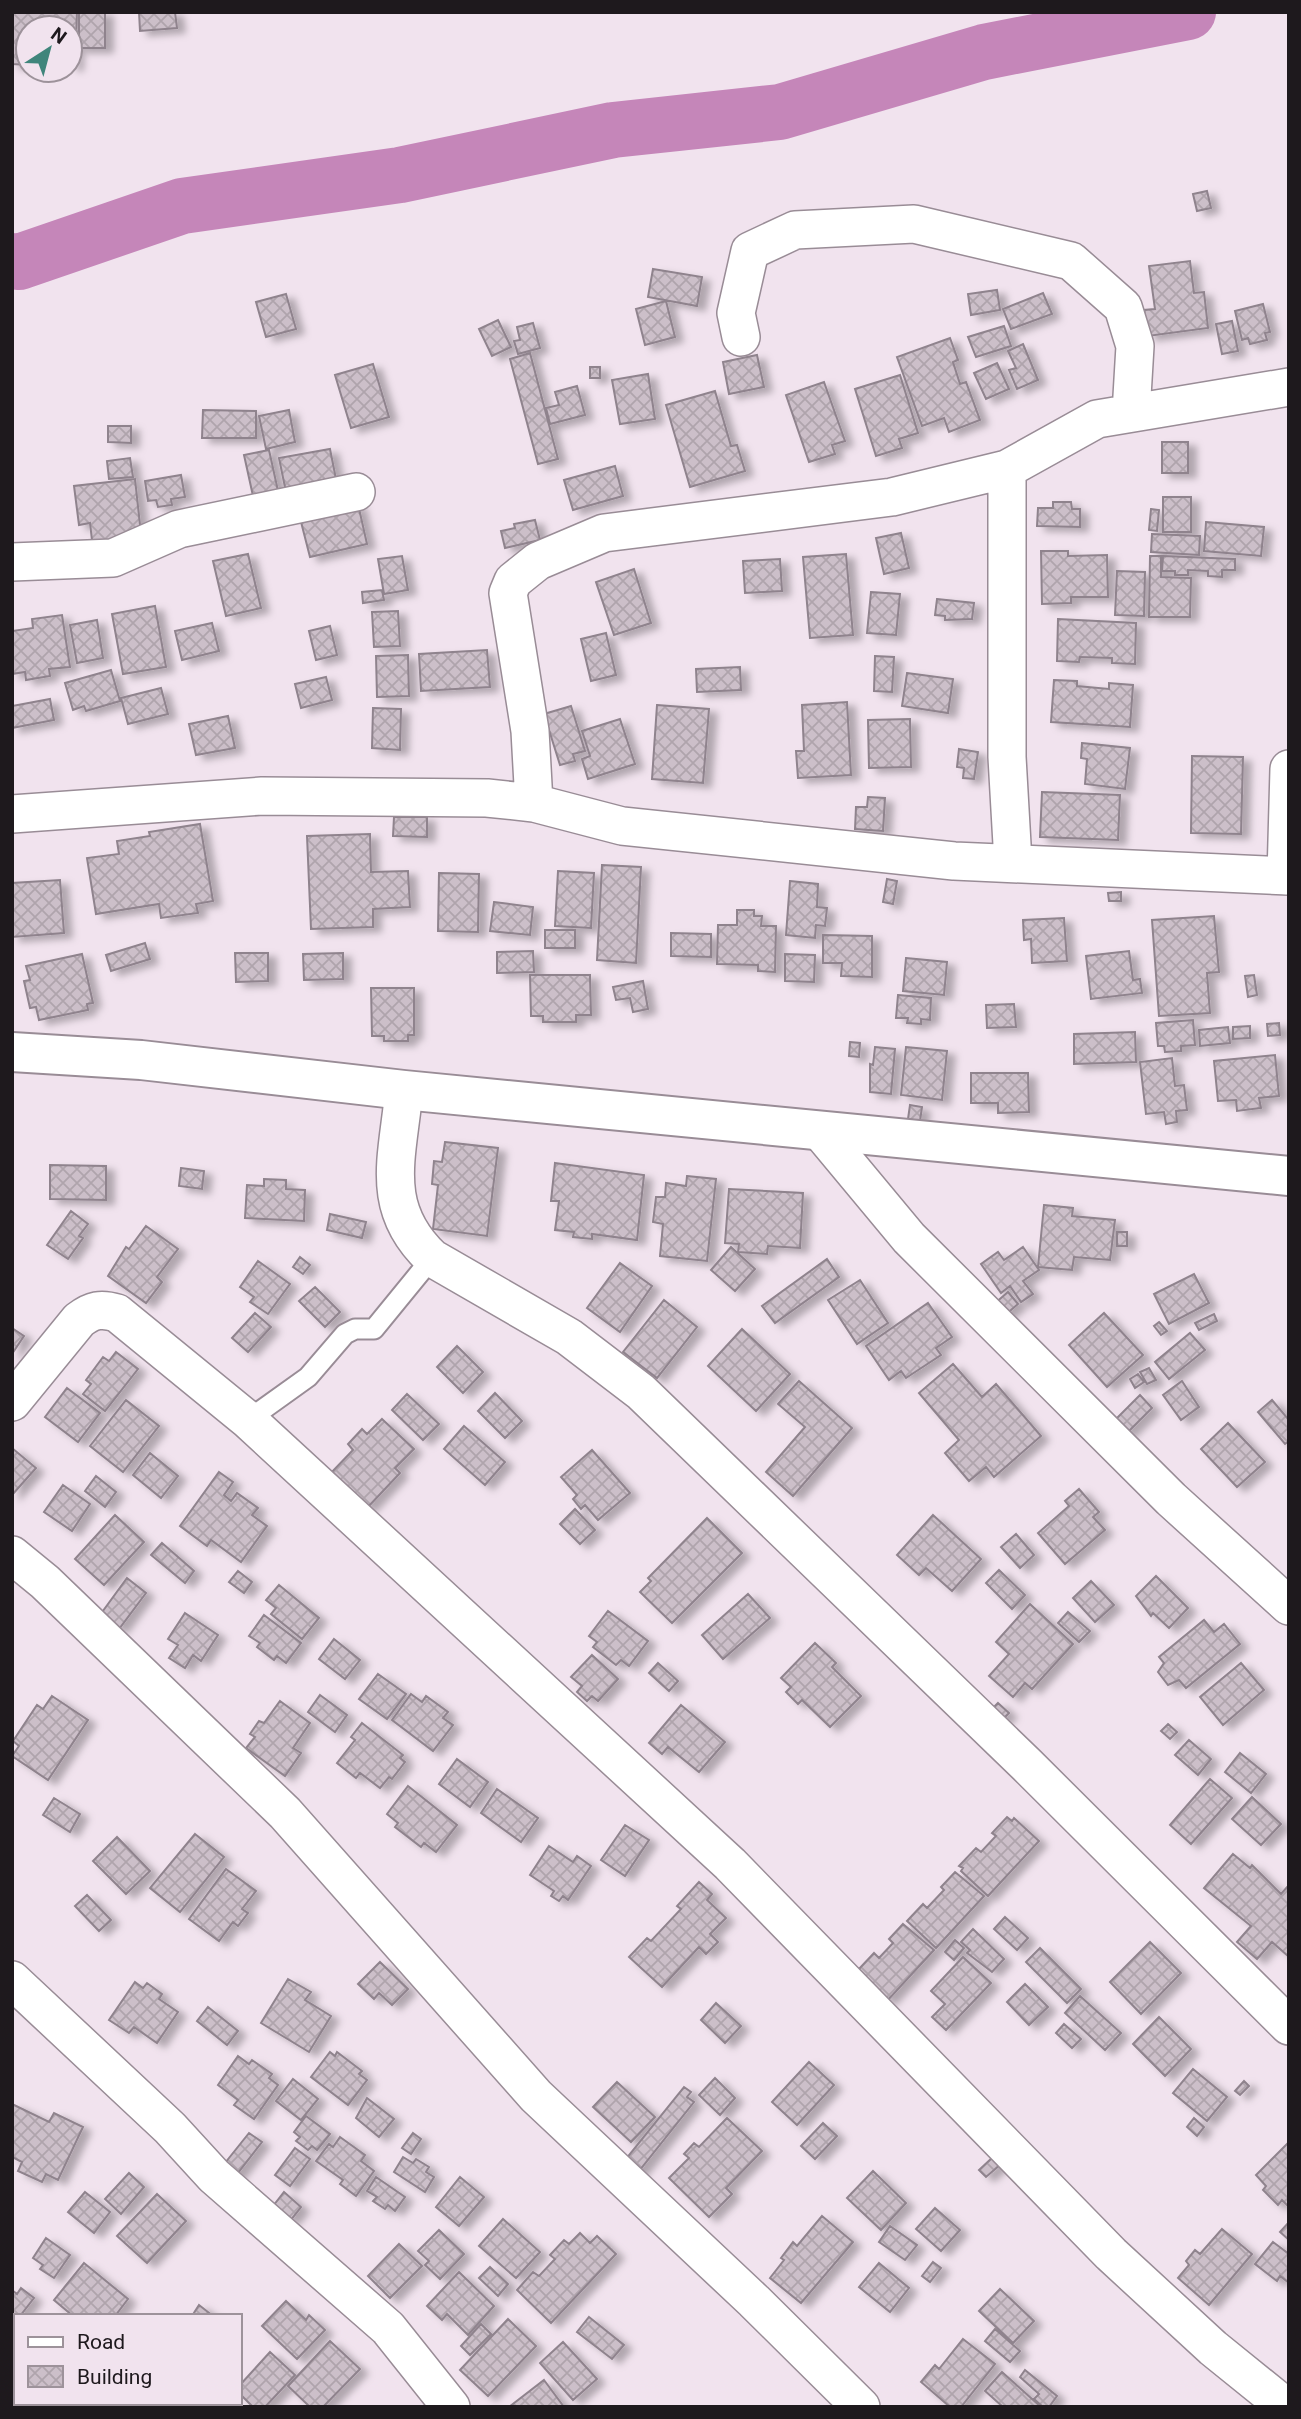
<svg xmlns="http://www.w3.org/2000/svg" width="1301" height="2419" viewBox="0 0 1301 2419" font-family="Roboto,sans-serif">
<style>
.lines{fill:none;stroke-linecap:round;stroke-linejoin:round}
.river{stroke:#c586b9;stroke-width:56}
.building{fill:url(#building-cross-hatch);stroke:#8f838d;stroke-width:2;filter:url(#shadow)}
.lane-casing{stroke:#998c96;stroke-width:23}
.street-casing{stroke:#998c96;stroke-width:40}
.secondary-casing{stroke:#998c96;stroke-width:42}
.lane{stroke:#fff;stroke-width:19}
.street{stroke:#fff;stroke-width:37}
.secondary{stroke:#fff;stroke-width:38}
</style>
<defs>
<pattern id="building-cross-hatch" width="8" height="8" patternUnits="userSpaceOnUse" patternTransform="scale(1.75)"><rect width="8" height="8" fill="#ccbfc9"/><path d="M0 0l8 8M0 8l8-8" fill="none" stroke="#afa4ac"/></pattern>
<filter id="shadow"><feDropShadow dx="8" dy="4.5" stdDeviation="3.5" flood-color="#0004"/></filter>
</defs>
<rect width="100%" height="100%" fill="#f1e3ee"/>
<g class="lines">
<path class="river" d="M12,261l7,1 163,-56 218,-31 213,-45 167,-18 204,-60 204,-40"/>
</g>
<path class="building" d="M12,12h65l-2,54h-5v-38h-42v37l-16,-1z
M79,12h26v36h-26z
M139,12h36l2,16 -37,3z
M1207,191l4,17 -14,3 -4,-17z
M1190,261l4,32 10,-1 4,36 -60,8 -4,-26 11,-1 -6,-43z
M653,269l49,8 -5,29 -49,-9z
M997,290l3,20 -29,5 -3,-21z
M1043,293l9,21 -41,15 -8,-20z
M286,294l10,35 -30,8 -10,-35z
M666,301l9,36 -30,8 -9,-36z
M1263,304l7,28 -5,1 2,7 -17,4 -2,-6 -6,2 -7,-29z
M498,320l13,27 -19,9 -13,-27z
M1232,321l6,30 -16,3 -6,-30z
M533,323l7,25 -22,6 -4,-13 6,-1 -3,-13z
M1004,326l7,20 -35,11 -8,-20z
M950,338l8,22 -5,2 7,22 6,-2 14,38 -31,12 -5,-14 -22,8 -25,-69z
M1023,344l15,36 -21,9 -8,-19 7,-2 -8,-17z
M530,353l28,106 -20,5 -28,-105z
M757,355l7,32 -35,7 -6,-32z
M997,363l12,26 -23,10 -12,-26z
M373,364l16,53 -38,11 -16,-53z
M590,367h10v11h-10z
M648,374l7,45 -35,5 -8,-44z
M900,375l18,58 -19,6 3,9 -26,8 -21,-67z
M824,382l21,59 -13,4 3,9 -26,8 -23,-67z
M577,386l8,29 -35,9 -4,-16 13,-3 -4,-13z
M715,391l16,55 6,-1 8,26 -55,16 -24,-82z
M203,410l53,1v27h-54z
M289,410l6,32 -29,7 -7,-33z
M108,426h23v17l-23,-1z
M1162,442h26v31h-26z
M330,449l7,35 -49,18 -9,-44z
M269,450l11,50 -25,5 -11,-50z
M130,458l3,19 -24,2 -2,-18z
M615,466l8,30 -50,14 -9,-30z
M181,475l4,22 -14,2 1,6 -14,2 -2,-7 -8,1 -3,-20z
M135,479l6,55 -48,15 -3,-26 -11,2 -5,-39z
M1163,497h28v35h-28z
M1053,502h18l1,7h8v18l-43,-1 1,-18h15z
M358,504l9,40 -57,13 -10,-39z
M1151,509l8,1 -2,21 -8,-1z
M535,520l5,20 -35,8 -4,-17 14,-3 -1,-4z
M1206,522l58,5 -3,29 -57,-5z
M901,533l8,35 -25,6 -8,-36z
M1152,534l48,2 -1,19 -48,-3z
M1041,551h27v5l39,-1 1,42h-37v6l-29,1z
M248,554l13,54 -35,8 -13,-55z
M846,554l7,81 -43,3 -7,-81z
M402,556l6,34 -24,4 -6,-35z
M1150,556h11v21l30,1 -1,39h-41z
M1163,556l72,3v11h-13v7l-14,-1v-5l-20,-1v5h-13v-4h-13z
M780,559l2,32 -37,2 -2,-32z
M634,569l17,54 -37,12 -18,-53z
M1117,571l28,1 -1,44 -29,-1z
M382,590l2,10 -21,3 -1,-11z
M871,592l29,2 -4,41 -29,-2z
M937,599l37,4 -2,16 -27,1v-4l-10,-1z
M155,606l11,61 -43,7 -11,-60z
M398,611l2,35 -26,1 -2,-35z
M62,615l8,52 -21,2 1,7 -24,4 -1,-8 -13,2v-43l21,-3 -1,-9z
M1058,619l78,4 -1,41 -23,-1v-5l-32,-1 -1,5 -22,-1z
M97,620l6,38 -26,5 -7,-38z
M212,623l7,28 -37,9 -7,-29z
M330,626l7,29 -21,5 -7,-29z
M606,633l10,42 -25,6 -10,-42z
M487,650l3,37 -69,4 -2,-37z
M408,655l1,41 -32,1 -1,-41z
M875,656l19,1 -2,35 -18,-1z
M740,667l1,23 -44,2 -1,-23z
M111,670l9,31 -34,10 -2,-5 -11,4 -8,-27z
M907,673l46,6 -5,34 -46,-7z
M326,677l6,23 -31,8 -6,-24z
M1054,680l23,1v5l32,3v-6l24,2 -3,42 -79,-5z
M161,688l7,26 -40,10 -7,-26z
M50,699l4,21 -42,8v-22z
M847,702l4,73 -53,3 -2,-27h8l-2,-46z
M657,705l52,4 -6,74 -51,-4z
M571,706l14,45 -12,3 2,7 -15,4 -16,-51z
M373,708l28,1 -1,41 -28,-2z
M228,716l7,32 -39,7 -7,-31z
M620,719l15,45 -47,15 -6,-20 8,-3 -8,-25z
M910,719l1,48 -42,1 -1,-48z
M1082,743l48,5 -5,41 -40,-5 2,-25 -6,-1z
M959,749l19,3 -4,27 -11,-1 1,-10 -7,-1z
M1192,756l51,1 -2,77 -50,-1z
M1042,792l78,3 -2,45 -78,-3z
M868,797l17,1 -2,33 -28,-2 1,-22h11z
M394,817h33v20l-34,-1z
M200,824l13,77 -17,3 2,9 -37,5 -2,-14 -63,10 -9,-56 32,-4 -2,-13 33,-5 -1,-4z
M370,834l1,38 37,-1 2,36 -37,2v18l-62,2 -4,-93z
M602,865l39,2 -5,96 -39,-3z
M558,871l36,2 -3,55 -36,-2z
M439,873l40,1 -1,58 -40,-1z
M887,879l10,2 -4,23 -10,-2z
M60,880l4,53 -52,4v-54z
M790,881l28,3 -1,23 10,1 -2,18 -9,-1 -1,13 -29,-3z
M1121,892v9h-12l-1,-8z
M494,902l39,5 -3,28 -40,-4z
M737,910h17v6h8l-1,10h15l-1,46 -17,-1v-6l-41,-1 1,-39h19z
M1214,916l5,56 -12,1 3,40 -51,3 -7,-96z
M1064,918l3,43 -35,2 -1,-24 -7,1 -1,-20z
M545,930h30v18h-30z
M671,933l40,1v23l-40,-1z
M823,935l49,1v41l-31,-1 1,-13h-19z
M145,943l5,16 -39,12 -5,-16z
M533,951l1,21 -37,1v-21z
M1129,951l4,29 7,-1 2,14 -51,6 -5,-43z
M235,953h33v28l-32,1z
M343,953v26l-39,1 -1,-26z
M82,954l11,49 -6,1 1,6 -49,10 -3,-13 -6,1 -6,-27 6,-1 -4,-14z
M785,954l30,1 -1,27 -29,-1z
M906,958l41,4 -3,33 -41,-4z
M530,975h60l1,40h-15v7h-33v-6h-12z
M1254,975l3,20 -9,2 -3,-21z
M643,981l5,28 -15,3 -3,-14 -14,2 -3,-13z
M371,988h43v47h-6v6h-24v-5h-12z
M898,995l33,3 -1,22 -9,-1v5l-14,-1 1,-5h-12z
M1014,1004l2,23 -29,1 -1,-23z
M1193,1020l2,25 -14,1v5l-16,1 -1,-6h-6l-2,-23z
M1279,1023l1,12 -12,1 -1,-12z
M1250,1026v12l-17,1v-12z
M1228,1027l2,16 -30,3 -1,-16z
M1135,1032l1,30 -62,2v-30z
M850,1042l10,1 -1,14 -10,-1z
M875,1047l20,2 -4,45 -21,-2v-28l3,1z
M906,1047l41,4 -5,49 -41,-5z
M1275,1055l4,41 -20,2 2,10 -24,3 -1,-11 -18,1 -4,-40z
M1172,1058l3,28 9,-1 3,25 -11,1 1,11 -11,2 -2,-12 -18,2 -6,-52z
M971,1073h57l1,39 -31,1v-10h-27z
M910,1105l12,2 -2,14 -12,-2z
M445,1142l53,6 -11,88 -54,-7 5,-44 -6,-1 2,-23 8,1z
M555,1163l89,12 -7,65 -45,-6v5l-19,-2 1,-5 -19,-2 4,-29h-8z
M50,1165l56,1v34l-56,-1z
M181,1168l23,3 -2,18 -23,-3z
M687,1176l29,3 -9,82 -47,-5 3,-32 -10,-2 3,-25h9l1,-14 20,3z
M264,1179l22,1v9l19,1 -1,31 -59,-3 2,-33 17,1z
M729,1189l74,4 -3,55 -32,-2 -1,8 -29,-2 1,-8 -14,-1z
M1044,1205l29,3 -1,8 43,4 -5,40 -36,-3 -2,13 -34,-3z
M71,1211l17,13 -9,12 4,2 -15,21 -21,-14z
M330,1214l36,8 -4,16 -35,-8z
M146,1226l32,23 -21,28 5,5 -16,21 -38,-27 18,-29 3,2z
M1117,1232h10v14h-10z
M731,1247l24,22 -20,22 -24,-21z
M1023,1247l16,23 -16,11 10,13 -12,8 -11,-16 -9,7 -20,-29 17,-12 6,8z
M300,1257l10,8 -7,9 -10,-7z
M827,1259l12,18 -64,46 -13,-17z
M258,1261l32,23 -22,30 -18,-12 4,-5 -14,-10z
M620,1263l32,23 -32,46 -33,-24z
M1194,1274l15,29 -40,21 -15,-30z
M860,1280l28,43 -31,21 -29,-44z
M315,1287l25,25 -15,15 -26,-26z
M1008,1292l10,12 -14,12 -10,-12z
M664,1300l33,27 -40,51 -34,-26z
M928,1303l24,34 -16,11 5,7 -35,23 -5,-7 -12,9 -23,-34z
M255,1313l16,14 -23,25 -16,-14z
M1104,1313l39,42 -36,32 -38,-42z
M1214,1314l3,7 -18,9 -4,-7z
M1159,1322l8,9 -6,4 -7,-9z
M12,1328l12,8 -12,18z
M742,1329l48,45 -34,37 -48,-45z
M1190,1333l15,17 -36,29 -14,-17z
M457,1346l26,26 -20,21 -26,-26z
M116,1352l22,17 -33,42 -22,-17 8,-10 -5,-4 17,-23 6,4z
M953,1364l29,33 14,-13 45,52 -47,41 -8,-10 -17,14 -24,-28 14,-13 -40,-47z
M1149,1368l7,12 -9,4 -7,-12z
M1138,1374l6,8 -9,6 -5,-9z
M799,1381l53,47 -59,68 -27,-24 39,-45 -27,-23z
M1182,1381l17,26 -18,13 -18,-25z
M67,1388l33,25 -22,29 -33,-25z
M495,1393l27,28 -17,17 -27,-27z
M407,1394l32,30 -16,16 -31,-30z
M1140,1395l12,13 -26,26 -12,-13z
M126,1400l33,26 -36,46 -33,-26z
M1272,1400l17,20v21l-4,3 -27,-32z
M382,1419l32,30 -19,19 5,5 -33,35 -37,-34 23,-24 -5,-6 14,-15 5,5z
M1228,1423l37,39 -28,25 -36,-38z
M464,1426l41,36 -20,23 -41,-36z
M12,1448l24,20 -24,27z
M592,1450l38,43 -32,27 -13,-15 -4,4 -8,-10 4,-4 -16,-18z
M150,1453l28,23 -17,22 -28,-23z
M219,1472l14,10 -9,13 7,6 6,-8 21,15 -6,7 15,11 -26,36 -30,-22 -4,6 -27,-20z
M96,1476l20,16 -11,15 -20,-16z
M63,1485l27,19 -18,27 -28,-19z
M1079,1489l20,23 -6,5 12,13 -40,34 -27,-31 31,-27 -4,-5z
M575,1509l20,21 -15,14 -20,-20z
M115,1515l29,27 -40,43 -29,-26z
M933,1515l48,44 -29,32 -26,-23 -7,7 -22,-20z
M707,1518l35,35 -70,70 -32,-31 11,-11 -3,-3z
M1016,1534l18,21 -14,13 -19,-21z
M162,1543l32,28 -9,12 -34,-28z
M999,1570l26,25 -13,14 -26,-26z
M238,1571l14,11 -8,11 -15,-11z
M1156,1576l32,32 -19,20 -16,-15 -2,3 -15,-20z
M127,1578l19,15 -27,36 -19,-14z
M1091,1581l23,24 -19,17 -22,-24z
M279,1585l40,33 -17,21 -31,-25 5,-6 -10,-8z
M748,1594l22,24 -47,41 -21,-24z
M1030,1604l43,40 -41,45 -7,-6 -12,14 -24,-21 20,-22 -13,-12z
M608,1611l40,30 -19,25 -8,-6 -5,5 -23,-18 4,-5 -8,-6z
M1068,1612l22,19 -11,11 -21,-19z
M185,1613l33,22 -17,26 -8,-6 -8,13 -16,-10 9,-13 -10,-6z
M264,1615l37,28 -15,20 -9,-7 -3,4 -17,-13 3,-4 -11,-7z
M1204,1620l10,12 10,-8 16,20 -54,44 -7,-8 -11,5 -10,-13 6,-9 -5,-6z
M334,1639l26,21 -15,19 -26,-20z
M815,1643l21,20 -4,4 29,29 -31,31 -28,-27 -4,4 -12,-12 5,-5 -10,-9z
M592,1655l26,24 -20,22 -6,-5 -5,5 -10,-9 5,-6 -11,-9z
M658,1663l20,18 -9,10 -20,-18z
M1241,1663l23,27 -41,35 -23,-28z
M378,1674l28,20 -19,25 -28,-20z
M411,1694l11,8 4,-6 22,16 -5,6 10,7 -20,26 -41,-31z
M320,1695l27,20 -12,17 -27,-20z
M52,1696l36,24 -40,60 -36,-24 7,-10 -6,-5 24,-36 6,4z
M280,1701l30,22 -17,25 8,5 -16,23 -39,-28 9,-11 -5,-3 9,-13 5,2z
M998,1703l11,10 -8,8 -11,-10z
M681,1705l44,37 -26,30 -31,-25 -6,7 -13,-11z
M362,1723l41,32 -3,3 5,4 -13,17 -3,-2 -9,11 -20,-15 -4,5 -19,-15 18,-23 -4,-3z
M1168,1724l9,8 -7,7 -9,-8z
M1189,1740l22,19 -13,16 -23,-20z
M1240,1753l26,21 -15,19 -26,-21z
M457,1759l31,23 -18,25 -31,-23z
M1210,1779l22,19 -41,46 -21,-19z
M408,1786l49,39 -21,27 -12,-9 -3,4 -26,-20 3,-4 -11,-9z
M497,1789l41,29 -17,24 -40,-29z
M1252,1797l29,27 -20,21 -29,-26z
M54,1798l26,16 -10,18 -27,-17z
M1007,1817l5,4 2,-3 25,23 -51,55 -27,-25 2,-3 -4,-2 17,-18 5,4 15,-16 -4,-3z
M625,1825l24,15 -24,36 -24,-16z
M195,1834l29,23 -44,55 -30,-24z
M117,1837l33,34 -24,23 -33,-33z
M549,1846l24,16 4,-6 14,10 -23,34 -5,-4 -4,5 -8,-5 3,-5 -24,-16z
M1233,1854l17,14 2,-3 29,29 8,-9 -1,71 -16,-14 -15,17 -20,-17 14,-16 -47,-38z
M226,1869l30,22 -14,18 6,4 -10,13 -5,-4 -14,19 -30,-22z
M955,1872l29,24 -48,52 -29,-27 16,-17 4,4 17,-18 -3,-3z
M699,1882l13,12 -5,6 19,18 -16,16 8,8 -12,12 -7,-7 -37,40 -33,-30 18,-19 4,3 30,-32 -4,-3z
M87,1895l24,25 -12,11 -24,-25z
M1005,1917l23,21 -11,12 -23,-21z
M903,1924l31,26 -47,51 -29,-31 16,-17 5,5 14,-15 -4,-4z
M973,1929l31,30 -12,13 -25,-19 3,-3 -9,-8z
M955,1940l9,8 -10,12 -9,-8z
M1150,1942l31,31 -40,41 -31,-32z
M1040,1948l41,41 -14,14 -41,-41z
M963,1957l28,26 -45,47 -14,-13 13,-13 -14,-13z
M380,1962l28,27 -16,16 -13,-12 -5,6 -16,-15z
M288,1979l23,13 -6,8 26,16 -22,36 -48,-29z
M135,1982l8,6 4,-5 15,11 -3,5 19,13 -21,31 -23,-16 -5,6 -20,-13z
M1025,1984l23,23 -19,18 -22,-23z
M1080,1996l41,37 -16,17 -40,-37z
M716,2003l25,23 -16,17 -24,-23z
M208,2007l30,24 -11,14 -30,-24z
M1159,2017l32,32 -26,27 -32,-32z
M1064,2024l17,15 -9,9 -16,-15z
M330,2052l5,4 2,-4 25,19 -3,3 8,6 -19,25 -37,-28z
M238,2056l11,8 3,-4 20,14 -3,4 9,7 -24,34 -20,-14 4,-5 -20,-15z
M809,2062l25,23 -37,40 -25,-23z
M1193,2069l34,28 -20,24 -34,-28z
M715,2078l20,20 -15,17 -21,-20z
M293,2079l25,20 -17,21 -25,-19z
M1244,2081l5,5 -9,9 -5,-4z
M617,2082l38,35 -24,25 -38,-35z
M684,2087l7,5 -4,5 7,5 -59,74 -14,-11z
M367,2098l27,21 -15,18 -23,-19z
M12,2104l37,18 5,-9 29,14 -25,53 -12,-6 -4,8 -24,-11 4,-9 -10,-5z
M306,2116l24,18 -13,16 -5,-4 -4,4 -12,-9 4,-4 -6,-5z
M727,2118l35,33 -36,37 6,6 -23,23 -40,-39 20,-20 -5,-4 10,-11 5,4z
M1194,2118l10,9 -7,9 -10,-9z
M823,2123l14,13 -22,23 -14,-13z
M249,2133l13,9 -28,36 -13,-10z
M413,2133l8,6 -10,15 -9,-6z
M340,2137l25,18 -4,6 13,10 -18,25 -16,-12 3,-4 -27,-19 13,-17 4,3z
M1289,2142v65l-7,-7 -4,5 -15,-15 3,-4 -10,-11z
M295,2148l15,11 -20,27 -15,-11z
M403,2157l10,6 3,-4 13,8 -3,5 8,5 -9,15 -31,-20z
M993,2157l7,8 -14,12 -7,-7z
M873,2171l33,32 -25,27 -34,-32z
M129,2173l15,14 -23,27 -16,-15z
M376,2177l29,20 -10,14 -7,-6 -3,4 -12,-8 4,-4 -10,-6z
M460,2177l24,20 -25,29 -23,-19z
M85,2192l25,20 -16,21 -26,-21z
M284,2192l17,15 -11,14 -17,-15z
M157,2194l29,27 -39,42 -30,-27z
M935,2208l25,22 -19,21 -25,-22z
M822,2216l31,26 -52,61 -31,-25 14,-18 -3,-2 12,-16 4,4z
M503,2219l37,33 -24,26 -37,-32z
M1289,2222v18l-9,-8z
M890,2226l27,19 -12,15 -26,-18z
M1222,2229l30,25 -43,51 -31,-27 11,-13 -3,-4 9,-11 5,4z
M439,2230l25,24 -24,25 -15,-14 4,-4 -11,-10z
M580,2233l10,10 7,-7 19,18 -65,69 -34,-33 16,-18 6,4 16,-17 -5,-4 14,-15 5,4z
M46,2238l24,17 -16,23 -14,-9 3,-4 -10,-7z
M1273,2242l16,12v29l-9,-7 -3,5 -22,-17z
M399,2244l23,22 -32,32 -22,-22z
M933,2262l8,6 -11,14 -8,-6z
M84,2263l44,36 -13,17h-42l-19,-16z
M879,2263l30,25 -19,24 -31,-25z
M490,2267l18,17 -10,12 -19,-18z
M459,2272l35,34 -26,29 -21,-21 -5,6 -15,-14z
M21,2288l13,10 -14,18h-4l-4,10v-36l5,4z
M1000,2289l34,32 -21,22 -34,-32z
M286,2301l20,19 3,-5 16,15 -28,29 -35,-33z
M199,2305l14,11h-21z
M589,2317l35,28 -12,14 -35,-27z
M508,2319l28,27 -48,50 -28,-26z
M481,2324l10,10 -21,21 -9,-9z
M995,2329l25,22 -10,11 -25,-21z
M963,2339l32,25 -34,43h-11l-29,-25 14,-17 4,4z
M330,2341l30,28 -37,38h-13l-22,-21z
M563,2342l34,37 -24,21 -33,-37z
M270,2352l25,23 -30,32h-12l-13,-13v-9z
M1025,2370l32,26 -8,11h-6l-9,-8 5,-5 -19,-17z
M1002,2372l39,35h-38l-18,-16z
M544,2380l20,27h-55z"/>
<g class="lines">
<defs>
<path id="lane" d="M248,1420l60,-43 37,-43 10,-5h19l58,-71"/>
<path id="street" d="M741,337l-5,-24 14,-62 45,-21 119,-6 157,37 52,46 12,39 -4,67
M1007,469v288l6,105
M12,562l101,-4 66,-29 177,-37
M534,803l-4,-72 -22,-138 5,-12 25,-20 66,-28 288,-36 115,-28 90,-50 192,-32
M12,814l250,-18 225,2 47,5 88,23 332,35 335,15
M1286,876l3,-107
M404,1090c-6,67 -26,117 28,168l137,79 72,55 386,373 262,261
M820,1131l89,107 262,261 118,107
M12,1402l67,-82c13,-10 22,-12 38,-7l131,107 482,444 381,390 102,94 73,59
M12,1555l33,27 240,231 251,283 218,205 107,106
M12,1980l158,148 44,48 174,152 63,79
M12,2362l4,2
M68,2403l4,4"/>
<path id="secondary" d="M12,1052l129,8 263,30 885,86"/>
</defs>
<use href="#lane" class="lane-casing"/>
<use href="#street" class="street-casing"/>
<use href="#secondary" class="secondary-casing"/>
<use href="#lane" class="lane"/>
<use href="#street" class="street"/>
<use href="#secondary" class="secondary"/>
</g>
<rect width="1301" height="2419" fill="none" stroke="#1e191d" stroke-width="28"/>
<rect x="14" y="2314" width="228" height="91" fill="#f1e3ee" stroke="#9d929a" stroke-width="2"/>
<rect x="28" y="2337" width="35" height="10" fill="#ffffff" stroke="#9d929a" stroke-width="2"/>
<text x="77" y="2349" font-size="21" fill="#1e191d">Road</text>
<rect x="28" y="2366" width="35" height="21" fill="url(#building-cross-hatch)" stroke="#9d929a" stroke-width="2"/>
<text x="77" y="2384" font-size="21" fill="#1e191d">Building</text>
<g transform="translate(49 49) rotate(36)"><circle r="33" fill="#f1e3ee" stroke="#9d929a" stroke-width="2"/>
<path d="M0-5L12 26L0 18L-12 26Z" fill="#3f857b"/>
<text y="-10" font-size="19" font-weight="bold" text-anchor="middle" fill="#1e191d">N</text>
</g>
</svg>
